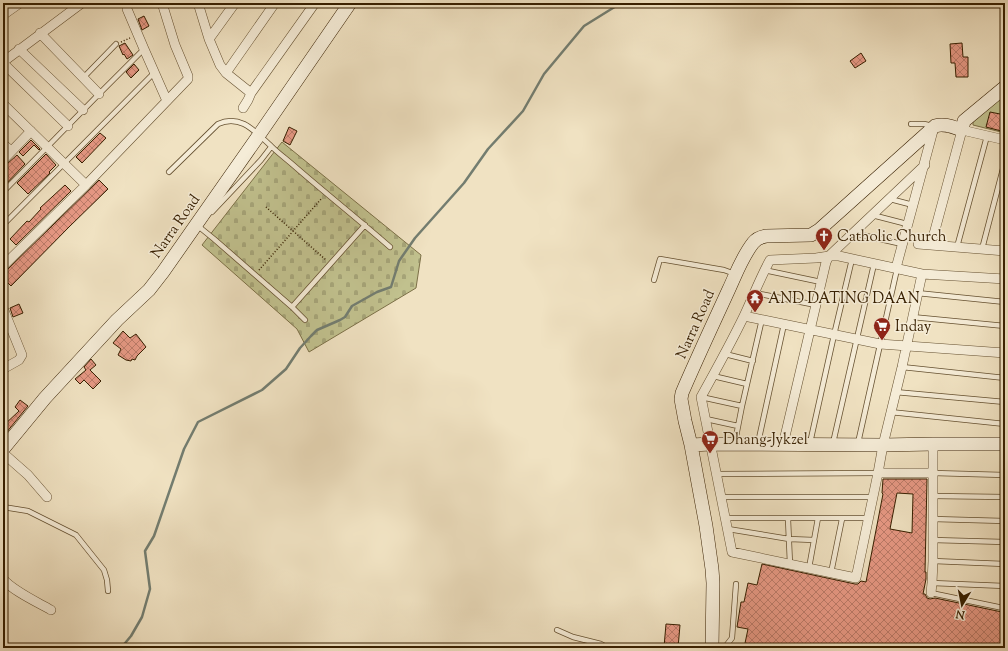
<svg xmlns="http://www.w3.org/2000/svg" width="1008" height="651" viewBox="0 0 1008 651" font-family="'Sorts Mill Goudy',serif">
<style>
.cemetery{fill:url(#cemetery-stones);stroke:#7c7047}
.park{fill:url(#park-tufts);stroke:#7c7047}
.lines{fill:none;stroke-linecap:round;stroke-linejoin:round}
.stream{stroke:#737d70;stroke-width:2.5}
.building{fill:url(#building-cross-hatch);stroke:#371f00;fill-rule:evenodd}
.lane-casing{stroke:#655030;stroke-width:6}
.street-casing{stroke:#655030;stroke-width:10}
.secondary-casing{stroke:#371f00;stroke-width:14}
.path{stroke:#371f00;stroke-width:1.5;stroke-dasharray:1 2;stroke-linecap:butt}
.lane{stroke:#f5ecd7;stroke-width:4.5}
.street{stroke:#f5ecd7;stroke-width:9}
.secondary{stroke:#f5ecd7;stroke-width:13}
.labels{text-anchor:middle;stroke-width:3;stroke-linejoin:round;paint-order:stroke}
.street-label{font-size:15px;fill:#371f00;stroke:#f5ecd7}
.poi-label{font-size:15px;fill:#371f00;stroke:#f5ecd7;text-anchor:start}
</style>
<defs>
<pattern id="cemetery-stones" width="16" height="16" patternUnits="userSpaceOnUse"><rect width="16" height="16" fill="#c1c18e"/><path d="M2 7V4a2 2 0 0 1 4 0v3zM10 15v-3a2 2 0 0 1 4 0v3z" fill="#a6a579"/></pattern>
<pattern id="park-tufts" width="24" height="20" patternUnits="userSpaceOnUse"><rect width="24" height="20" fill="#c1c18e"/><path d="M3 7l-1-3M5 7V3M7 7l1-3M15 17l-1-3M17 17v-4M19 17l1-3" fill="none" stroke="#a6a579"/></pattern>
<pattern id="building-cross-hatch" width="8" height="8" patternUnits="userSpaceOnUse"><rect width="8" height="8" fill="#e79985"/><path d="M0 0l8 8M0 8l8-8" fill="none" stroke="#bc7c6a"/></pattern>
</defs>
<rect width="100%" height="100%" fill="#f0e2c2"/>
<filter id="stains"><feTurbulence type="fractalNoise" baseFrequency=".005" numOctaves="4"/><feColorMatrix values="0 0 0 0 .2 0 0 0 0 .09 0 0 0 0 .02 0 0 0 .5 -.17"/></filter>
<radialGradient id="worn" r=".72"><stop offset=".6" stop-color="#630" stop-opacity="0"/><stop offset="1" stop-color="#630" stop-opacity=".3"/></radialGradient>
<path class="cemetery" d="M282,142l139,113 -5,33 -107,64 -12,-23 -95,-84z"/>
<path class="park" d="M1005,91v42l-32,-8v-5z"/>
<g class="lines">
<path class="stream" d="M121,648l10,-12 11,-19 8,-28 -5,-38 9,-15 30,-87 14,-27 64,-32 24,-21 14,-21 11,-12 6,-6 23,-10 5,-3 7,-11 25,-14 14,-5 8,-26 16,-23 49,-55 24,-34 35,-38 21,-37 40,-48 37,-23"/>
</g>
<path class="building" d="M144,16l5,10 -7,4 -4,-11z
M125,43l8,12 -6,4 -3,-5 -1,1 -4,-9z
M962,43l1,14h5v20h-12l-1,-14h-4l-1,-19z
M861,53l5,8 -11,7 -5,-7z
M134,64l5,6 -8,8 -5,-6z
M990,112l15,3v17l-19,-5z
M289,127l8,4 -7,14 -7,-4z
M100,133l6,5 -24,25 -6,-6z
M31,140l9,9 -1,1 -5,-5 -11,11 -4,-4z
M46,154l10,11 -7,7 1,1 -22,21 -11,-11z
M17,155l8,9 -22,23v-11l5,-5 -5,-5 4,-2z
M99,180l9,9 -39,38 -58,59 -8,-8v-5l4,-3z
M65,185l6,6 -55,54 -6,-6 17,-18 2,1 12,-13 -1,-1z
M19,304l4,9 -10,4 -3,-9z
M123,331l7,7 6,-4 10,13 -9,9 -2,4 -3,-1 -1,2 -5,-1 -8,-5 3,-6 -8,-6z
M91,359l5,6 -6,5 11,11 -8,8 -9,-9 -4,4 -5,-5 11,-9 -2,-3z
M20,400l8,6 -22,27 -3,-2v-5l16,-15 -4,-4z
M883,479h44l-2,93h1v7l-3,15h2l2,4 3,1 5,-1 67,14 3,-1v37h-261l4,-19 -11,-2 4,-25h3l4,-19 9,2 5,-21 93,20h3l3,-3 5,1 17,-88 -1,-1zM897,493l16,1 -1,39 -22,-4z
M666,624l14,1 -2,23 -14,-1z"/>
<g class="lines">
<defs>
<path id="lane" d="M83,78l33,-34
M911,124h13l9,2
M169,172l49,-48c9,-4 17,-4 26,0 10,5 18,14 27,22 6,6 14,12 21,18 32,28 66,55 98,83
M3,192l96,-98 45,-45
M890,199l23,6
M212,212l49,-52 10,-13
M872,215l35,9
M3,225l151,-152
M198,226l16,13 78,68 13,13
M853,233l49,11
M957,247l30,-111
M982,249l23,-88
M764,270l57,12
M654,280l6,-21 64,11 11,4
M755,293l61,12
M917,293l88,9
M292,307l73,-82
M912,317l93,9
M725,354l28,7
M902,367l103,11
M713,376l34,8
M895,392l110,10
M701,397l41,9
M890,412l115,12
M706,419l32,7
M735,442l7,-36 20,-87
M758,443l26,-119
M810,443l24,-108 18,-76
M833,443l41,-179
M858,443l39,-174
M933,473l72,2
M717,474l161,-1
M933,496l72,1
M722,497h151
M3,507l25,4 48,24 28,35 3,10 1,11
M726,518h142
M788,519l2,45
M933,519l72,2
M728,529l61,10 25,1
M933,540l72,2
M933,561l72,3
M809,568l9,-50
M831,573l11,-54
M932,583l73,3
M931,593l72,15 2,-3
M557,630l16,7 28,7 7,4
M713,647h12l7,-9 4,-54"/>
<path id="street" d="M198,3l11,36 11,26 6,8 25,20
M127,9l17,40 23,52
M3,15l17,-12
M40,33l59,61
M209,39l26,-36
M19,49l64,61
M3,62l79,-59
M3,63l65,63
M226,73l49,-70
M3,104l83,81
M243,108l5,-8 3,-7 64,-90
M3,144l8,7
M3,160l28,-29
M918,244l87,7
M931,245l31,-115 43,10
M3,266l83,-81 102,-106v-3l-13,-31 -13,-42
M896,268l38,-141
M922,274l-20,93 -19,78 -5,28 -22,105 -124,-26 -31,-155c15,-27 30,-54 43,-81 9,-19 16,-38 26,-56l46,-2 13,-2h10l83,18 83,5
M3,308l19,47 -3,5 -16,9
M744,316l136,28 125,9
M783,445l43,-183 3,-6 96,-91
M3,453l25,22 19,22
M878,473h55
M3,579c10,12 34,23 48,31
M931,593l1,-10 1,-22v-117"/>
<path id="secondary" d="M691,445l20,-1 172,1 50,-1h72
M3,449l42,-51 72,-78 32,-30 14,-18 96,-137 91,-132
M712,648l1,-65 -1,-14 -6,-43 -15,-81 -6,-24 -4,-22 1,-6c15,-35 31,-69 47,-104 7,-15 13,-32 24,-46 3,-4 7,-6 13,-7l45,-1 8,-5 116,-104c9,-3 18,1 27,4l2,-9 41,-34"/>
</defs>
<use href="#lane" class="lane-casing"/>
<use href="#street" class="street-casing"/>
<use href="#secondary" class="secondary-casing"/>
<path class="path" d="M121,42l9,-4
M266,207l60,53
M259,270l63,-72"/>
<use href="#lane" class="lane"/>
<use href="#street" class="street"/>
<use href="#secondary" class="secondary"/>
</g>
<defs>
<symbol id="church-pin" viewBox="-11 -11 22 30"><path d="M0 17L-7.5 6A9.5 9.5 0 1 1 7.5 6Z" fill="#8f2418" stroke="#f5ecd7"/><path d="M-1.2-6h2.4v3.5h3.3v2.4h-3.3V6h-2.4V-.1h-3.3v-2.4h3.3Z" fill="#fff"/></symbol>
<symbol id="temple-pin" viewBox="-11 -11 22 30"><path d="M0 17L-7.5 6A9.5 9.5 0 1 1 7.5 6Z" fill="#8f2418" stroke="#f5ecd7"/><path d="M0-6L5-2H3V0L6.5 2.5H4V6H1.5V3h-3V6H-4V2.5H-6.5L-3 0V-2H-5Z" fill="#fff"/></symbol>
<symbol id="supermarket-pin" viewBox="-11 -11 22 30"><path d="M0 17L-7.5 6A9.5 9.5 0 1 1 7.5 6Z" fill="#8f2418" stroke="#f5ecd7"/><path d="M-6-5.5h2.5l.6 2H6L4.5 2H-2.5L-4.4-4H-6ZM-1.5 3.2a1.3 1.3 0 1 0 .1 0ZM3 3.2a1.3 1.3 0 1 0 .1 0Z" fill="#fff"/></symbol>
</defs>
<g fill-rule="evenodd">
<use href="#church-pin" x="814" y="226" width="20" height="27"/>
<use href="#temple-pin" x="745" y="288" width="20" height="27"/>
<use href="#supermarket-pin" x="872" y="316" width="20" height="27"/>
<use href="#supermarket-pin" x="700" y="429" width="20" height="27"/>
</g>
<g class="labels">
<g class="street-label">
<text transform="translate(175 226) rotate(-55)" y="5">Narra Road</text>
<text transform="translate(695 324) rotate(-66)" y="5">Narra Road</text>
</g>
<g class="poi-label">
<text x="837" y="241">Catholic Church</text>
<text x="768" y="303">AND DATING DAAN</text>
<text x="895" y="331">Inday</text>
<text x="723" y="444">Dhang-Jykzel</text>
</g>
</g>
<rect width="1008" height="651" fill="none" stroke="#f0e2c2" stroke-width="16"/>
<rect x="4" y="4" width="1000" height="643" fill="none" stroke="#371f00" stroke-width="2"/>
<rect x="8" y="8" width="992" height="635" fill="none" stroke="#371f00"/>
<g transform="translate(962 605) rotate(190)" stroke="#f5ecd7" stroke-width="3" paint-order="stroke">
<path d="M0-3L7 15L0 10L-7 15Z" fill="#371f00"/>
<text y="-6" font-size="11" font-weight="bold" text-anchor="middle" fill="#371f00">N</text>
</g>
<rect width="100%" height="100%" filter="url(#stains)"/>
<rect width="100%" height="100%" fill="url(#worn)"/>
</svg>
